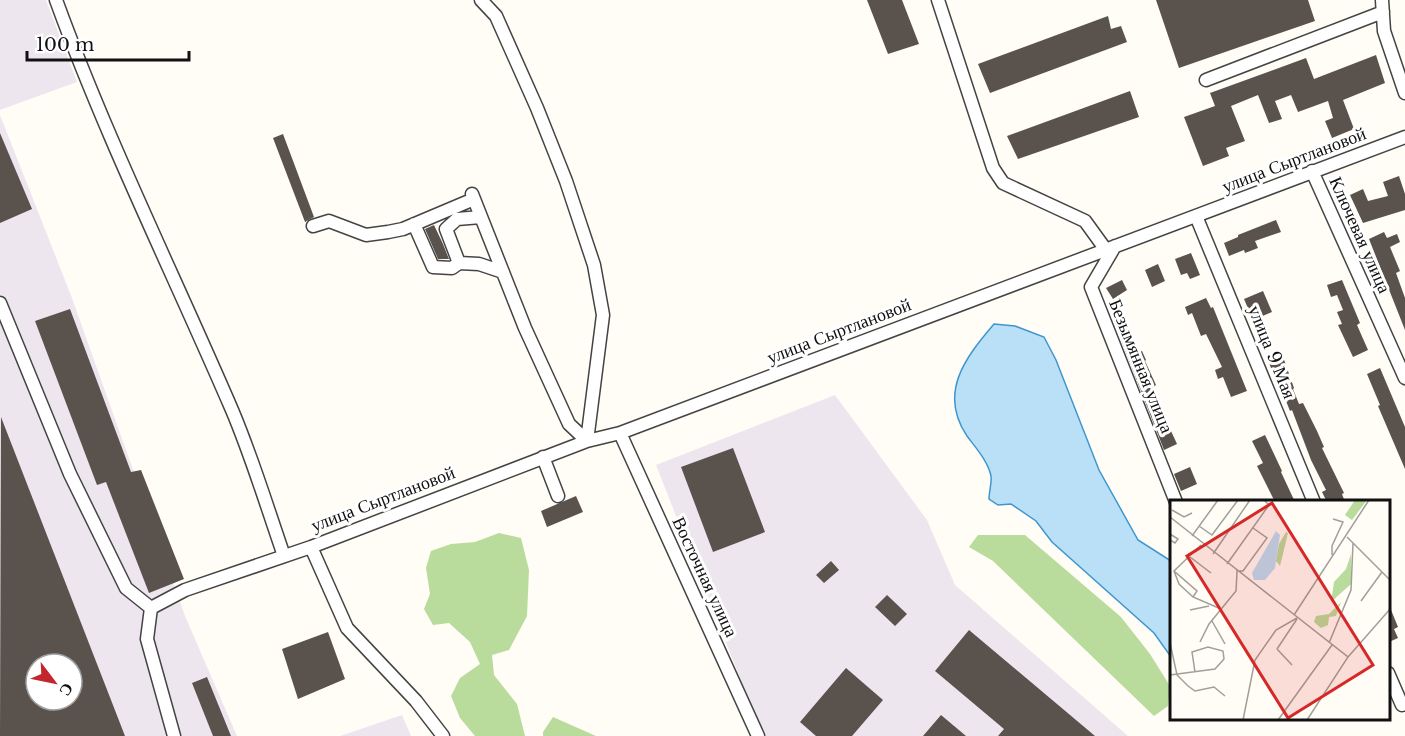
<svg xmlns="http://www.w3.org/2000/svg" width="1405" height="736" viewBox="0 0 1405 736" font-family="'Libre Baskerville',serif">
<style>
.industrial{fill:#eee6ef;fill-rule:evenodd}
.forest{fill:#b9dc9c}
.water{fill:#b9e0f7;stroke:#3f96cf;stroke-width:1.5}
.building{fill:#5a524d;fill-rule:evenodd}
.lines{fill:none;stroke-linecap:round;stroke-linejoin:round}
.minor-casing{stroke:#444;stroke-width:15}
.minor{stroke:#fff;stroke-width:12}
.labels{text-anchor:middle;stroke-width:6;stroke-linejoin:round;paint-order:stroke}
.street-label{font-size:18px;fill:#111;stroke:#fff}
.inset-road{fill:none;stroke:#a09f9a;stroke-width:1.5}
.view{fill:#d62828;fill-opacity:0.15;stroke:#d62828;stroke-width:3}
.inset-edge{fill:none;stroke:#111;stroke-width:3}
</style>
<rect width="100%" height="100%" fill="#fffdf5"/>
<path class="industrial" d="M0,0h46l31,82 -77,28z
M0,115l72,183 113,318 52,120h-237zM36,664h36v36h-36z
M835,395l92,125 28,65 173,151h-362l-19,-40 -91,-231z
M402,715l9,21h-71z"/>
<path class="forest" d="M499,533l22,5 8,32 -2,46 -18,34 -17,5 2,20 23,29 8,32h-50l-15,-18 -9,-22 9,-18 20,-14 -10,-22 -21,-19 -16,2 -9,-16 6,-15 -4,-26 5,-17 20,-7 24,-2z
M978,535h47l96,82 29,37 20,32 -2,20 -14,10 -161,-155 -24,-14z
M553,717l43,19h-53v-4z"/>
<path class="water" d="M994,324l21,2 29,11 12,23 43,110 39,70 33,21v96l-17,-24 -102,-91 -16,-21 -25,-17 -13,1 -9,-6c0,-7 3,-17 2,-23 -3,-15 -16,-29 -24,-40 -29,-43 -2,-78 27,-112z"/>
<path class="building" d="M867,0h35l17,44 -31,10z
M1156,0h152l7,21 -136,47z
M1108,16l3,13 10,-3 6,16 -137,51 -12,-29z
M1376,55l9,28 -42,17 11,29 -22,9 -7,-17 8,-3 -5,-17 -30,11 -7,-17 -16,6 7,18 -13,4 -11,-28 -27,11 14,35 -19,7 3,8 -26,10 -19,-49 31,-11 -5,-13 96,-35 8,21z
M1130,91l9,26 -121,42 -11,-23z
M0,133l32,76 -32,14z
M283,134l31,83 -9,5 -32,-84z
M1399,176l6,18v16l-42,13 -13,-28 13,-6 5,12 20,-5 -5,-14z
M1276,220l5,12 -26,9 3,7 -13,5 -1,-3 -15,6 -5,-13 14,-6v-2z
M434,225l9,19 6,15h-11l-13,-30z
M1384,232l3,6 10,-4 3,8 -10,5 10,24 -4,2 9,25v32l-36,-91z
M1191,253l9,22 -10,4 -3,-6 -6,2 -6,-16z
M1158,264l7,17 -13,6 -7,-17z
M1122,280l5,10 -14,9 -7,-11z
M1342,280l18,43 -3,2 11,25 -15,7 -15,-32 4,-1 -5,-12 6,-2 -6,-15 -6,2 -4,-12z
M1263,291l9,21 -19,8 -9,-21z
M1206,298l5,10 2,-1 34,84 -16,6 -8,-20 -5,2 -3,-9 7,-3 -16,-33 -5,2 -9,-23 -4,2 -3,-8z
M70,309l61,163 10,-2 43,109 -35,14 -43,-111 -9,3 -62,-164z
M1128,334l8,20 6,-3 4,9 -1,1 11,24 -3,2 14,30 -2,1 12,26 -13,6 -44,-113z
M1282,354l12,34 -1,1 6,15 4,-1 14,28 7,16 -2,1 22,45 -2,1 3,8h-18l-5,-10 4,-2 -15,-30 -19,-50 -2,1 -17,-43h-2l-3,-8z
M1380,368l25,59v42l-27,-63 2,-1 -13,-31z
M1,417l124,319h-125zM36,664h36v36h-36z
M1265,435l17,36 -1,1 14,30h-26l5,-2 -17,-34 6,-3 -11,-22z
M733,448l32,84 -52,20 -32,-85z
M1190,467l7,17 -16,7 -7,-17z
M576,496l7,16 -36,15 -6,-16z
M831,561l8,9 -15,13 -8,-8z
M887,595l20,19 -12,12 -20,-19z
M1389,605l9,22 -4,2 4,9 -9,4z
M969,630l126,106h-97l6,-7 -69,-58z
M328,632l17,47 -47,20 -16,-50z
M846,668l37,32 -31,36h-36l-16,-14z
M207,677l24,59h-18l-21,-53z
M941,715l25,21h-43z"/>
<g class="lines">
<defs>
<path id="minor" d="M56,0c51,140 117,273 176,410 20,47 35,97 52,146
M481,0l15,16 41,92 29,73 28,84 9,50 -16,126
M938,0l55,168 10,15 82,38 21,29
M1382,0l2,31 21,62
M1206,80l177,-68
M1312,171l93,207
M472,194l53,134 44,96 18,17
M1196,216l118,286
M481,217l-24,2 -11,10 13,34 20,1 24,8
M414,224l19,43 19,1 7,-5
M313,226l16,-5 37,14 22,-3 15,-3 71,-30
M1115,246l-24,41 85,215
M0,303l70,171 56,114 25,20 34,-18 126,-43 276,-106 33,-8 785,-296
M620,433l138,303
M543,457l15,39
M311,547l36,81 69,73 27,35
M151,608l-4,31 27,97
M1388,673l14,32 3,-1"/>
</defs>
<use href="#minor" class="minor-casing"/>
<use href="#minor" class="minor"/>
</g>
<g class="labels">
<g class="street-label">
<text transform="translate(1294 160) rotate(-21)" y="6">улица Сыртлановой</text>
<text transform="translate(1360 235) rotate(66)" y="6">Ключевая улица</text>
<text transform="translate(839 331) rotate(-21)" y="6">улица Сыртлановой</text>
<text transform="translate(1272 352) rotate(68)" y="6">улица 9 Мая</text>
<text transform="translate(1141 366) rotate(68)" y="6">Безымянная улица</text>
<text transform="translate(383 499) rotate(-21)" y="6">улица Сыртлановой</text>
<text transform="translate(705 577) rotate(65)" y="6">Восточная улица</text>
</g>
</g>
<g transform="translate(1170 500)">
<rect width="220" height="220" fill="#fffdf5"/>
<path d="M185,0h12l-15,20 -7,-5zM116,32l2,1 -8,33 -4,-5 3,-17zM181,54v30l-20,18 3,-20 12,-13zM171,102l-5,14 -7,1 -1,8 -7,3 -7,-6 2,-6 13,-2z" fill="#b9dc9c"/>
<path d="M106,31l4,4 -5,33 -10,12h-11l-2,-7z" fill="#b9e0f7"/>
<path class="inset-road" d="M2,10l12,7 8,-4M0,17l178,140 -41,63M29,26l13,9 26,-35M0,34l8,5 -3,4 -5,-3M22,36l26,-36M177,37l44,44M31,45l-27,26 23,20 -4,6 28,12M43,54l37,-54M162,55v-9l11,-24 -10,-3M20,57l21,16M57,64l42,-59 -5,-5M4,71l5,13 14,13M66,71h7l24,-33 -14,-10M191,101l21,-29M20,110l19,-4M124,115l75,-115M42,121l13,23M30,142l9,-18 27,-33 1,-19M0,143l7,32 11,11 7,5 19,-4 11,9M159,143l22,-53 2,-47M107,149l20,-30M107,149l15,16M178,157l43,-49M0,175l45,-6 9,-10 -1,-8 -15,-4 -16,5 3,20M73,220l12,-60 21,-30 21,-12M108,220l54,-75"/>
<path class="view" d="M102,3l101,162 -85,53 -101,-162z"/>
<rect width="220" height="220" class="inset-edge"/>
</g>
<g transform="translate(54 682) rotate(122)"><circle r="28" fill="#ffffff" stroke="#a0a0a0" stroke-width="1.5"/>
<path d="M0-4.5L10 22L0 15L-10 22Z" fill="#c4262e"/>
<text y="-9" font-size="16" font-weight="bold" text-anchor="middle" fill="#111111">С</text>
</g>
<path d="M27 51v9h162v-9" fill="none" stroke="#111111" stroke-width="3"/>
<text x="36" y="51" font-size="18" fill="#111111" stroke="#ffffff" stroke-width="4.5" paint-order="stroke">100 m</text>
</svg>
